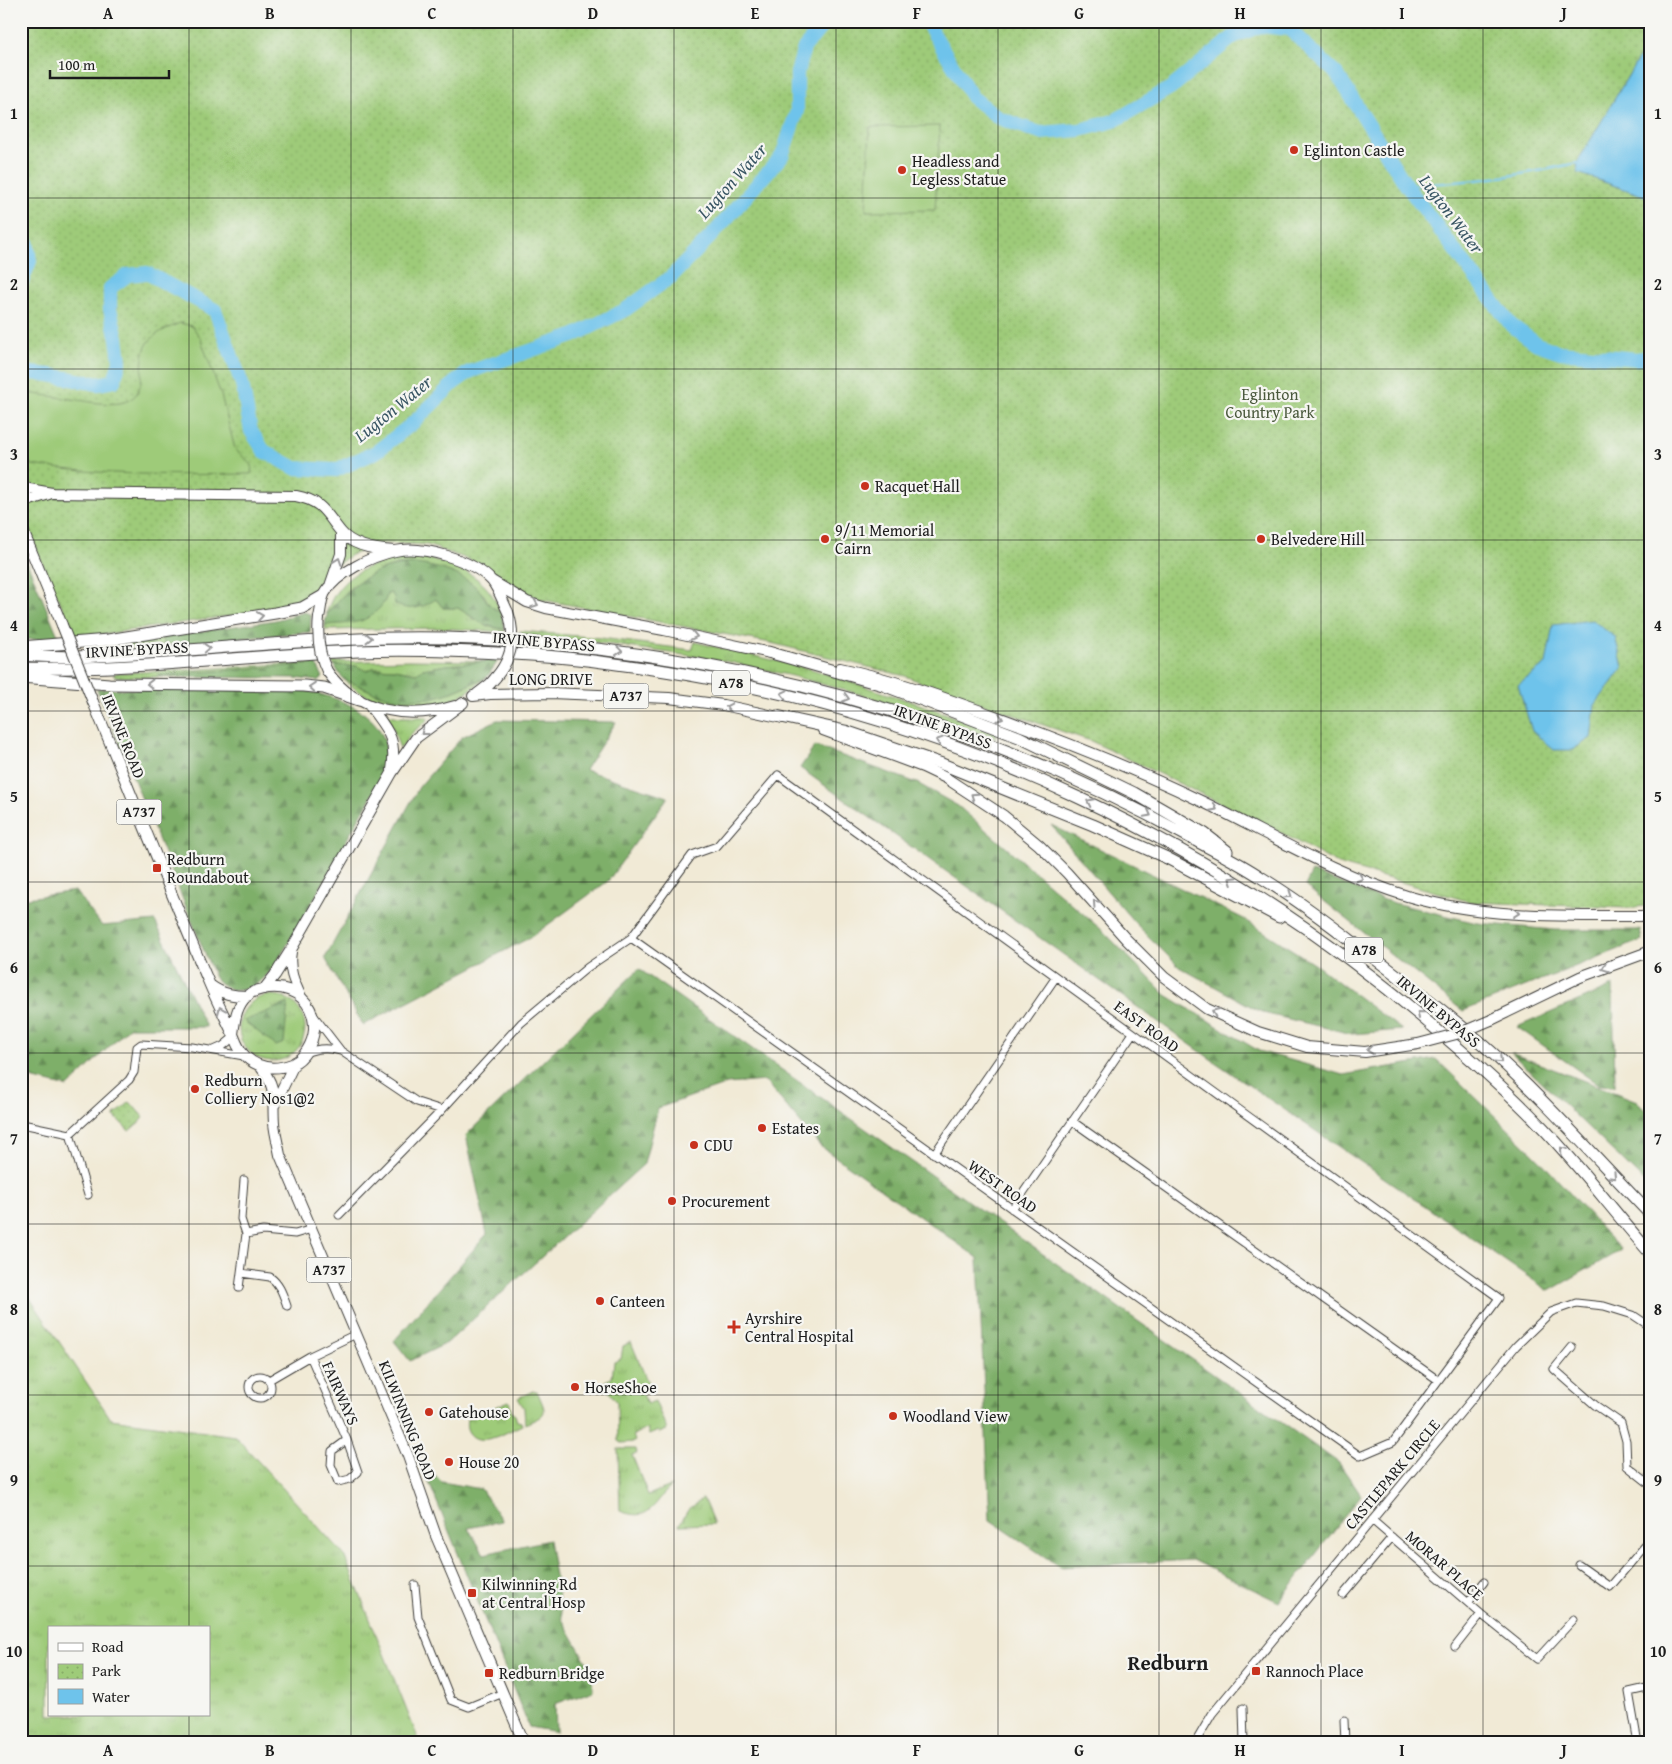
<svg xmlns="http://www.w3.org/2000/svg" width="1672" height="1764" viewBox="0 0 1672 1764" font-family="'Gentium Book Plus',serif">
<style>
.grass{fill:url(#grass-tufts);stroke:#5d744a;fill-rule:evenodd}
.forest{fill:url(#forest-firs);stroke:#4d6642}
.park{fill:url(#park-dots);stroke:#5d744a}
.garden{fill:#9ecb79;stroke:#5d744a}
.water{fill:#6ec3eb;stroke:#457084}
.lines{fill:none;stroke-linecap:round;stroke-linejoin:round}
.stream{stroke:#6ec3eb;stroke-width:2.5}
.river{stroke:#6ec3eb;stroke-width:14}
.minor-casing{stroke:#3c3b38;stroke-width:9}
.primary-casing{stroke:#3c3b38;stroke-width:12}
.trunk-casing{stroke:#3c3b38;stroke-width:13}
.minor{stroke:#fff;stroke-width:7}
.primary{stroke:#fff;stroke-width:10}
.trunk{stroke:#fff;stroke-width:11}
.primary-bridge-casing{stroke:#3c3b38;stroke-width:12;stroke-linecap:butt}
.primary-bridge{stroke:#fff;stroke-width:10}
.oneway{stroke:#999}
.grid{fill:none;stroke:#1c1c1c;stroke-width:1;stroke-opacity:0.55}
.poi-dot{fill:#c8321e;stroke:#f6f6f2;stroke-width:2}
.labels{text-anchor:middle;stroke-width:4.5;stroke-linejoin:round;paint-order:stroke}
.shield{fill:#f6f6f2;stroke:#5d5d5c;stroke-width:1}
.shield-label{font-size:15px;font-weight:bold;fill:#1c1c1c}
.poi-label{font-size:16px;fill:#1c1c1c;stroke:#f6f6f2;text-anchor:start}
.park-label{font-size:16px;fill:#4a593d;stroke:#f6f6f2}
.street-label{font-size:16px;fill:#1c1c1c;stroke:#f6f6f2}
.water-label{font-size:18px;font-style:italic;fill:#395664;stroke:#f6f6f2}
.district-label{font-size:21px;font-weight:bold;fill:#1c1c1c;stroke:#f6f6f2}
.neatline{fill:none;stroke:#1c1c1c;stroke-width:2}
.grid-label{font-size:16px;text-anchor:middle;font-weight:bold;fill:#1c1c1c}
</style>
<defs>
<pattern id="grass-tufts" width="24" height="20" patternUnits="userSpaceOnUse" patternTransform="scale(1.25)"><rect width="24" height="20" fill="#9ecb79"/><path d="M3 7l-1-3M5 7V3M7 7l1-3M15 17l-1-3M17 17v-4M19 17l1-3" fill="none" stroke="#88ae68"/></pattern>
<pattern id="forest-firs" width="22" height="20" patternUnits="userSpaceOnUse" patternTransform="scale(1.25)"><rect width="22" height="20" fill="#7eaf69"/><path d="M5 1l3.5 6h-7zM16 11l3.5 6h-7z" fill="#668e56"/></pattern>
<pattern id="park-dots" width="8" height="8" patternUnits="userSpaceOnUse" patternTransform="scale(1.25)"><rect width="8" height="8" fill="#9ecb79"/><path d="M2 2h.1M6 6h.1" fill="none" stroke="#88ae68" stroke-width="1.8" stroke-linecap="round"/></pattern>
</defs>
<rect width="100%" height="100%" fill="#f6f6f2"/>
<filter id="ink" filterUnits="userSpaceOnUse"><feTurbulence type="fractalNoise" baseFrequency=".02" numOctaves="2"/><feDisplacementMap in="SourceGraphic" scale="10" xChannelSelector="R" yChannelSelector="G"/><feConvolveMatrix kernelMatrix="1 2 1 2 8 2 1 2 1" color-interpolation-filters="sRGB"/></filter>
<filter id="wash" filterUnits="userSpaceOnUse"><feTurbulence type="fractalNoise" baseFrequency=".0096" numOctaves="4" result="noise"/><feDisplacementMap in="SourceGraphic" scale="20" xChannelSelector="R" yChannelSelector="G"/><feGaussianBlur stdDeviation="1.12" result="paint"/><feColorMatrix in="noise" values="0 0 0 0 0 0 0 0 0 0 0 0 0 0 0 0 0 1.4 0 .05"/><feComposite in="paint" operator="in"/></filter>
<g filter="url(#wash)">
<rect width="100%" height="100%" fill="#f1ead6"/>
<path class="grass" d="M415,557c38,4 72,18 86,55l-11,-6 -6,-11 -10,-9 -22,-13 -37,-9 -18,1 -16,5 -29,16 -26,28c13,-43 49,-53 89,-57z
M391,593l3,4 42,2 7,9h15l28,18 19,4v2l-66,-4 -114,2v-5l37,-5 25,-26z
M520,631l81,7 91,12 3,-8 116,27 108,35 78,28 -2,6 -136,-44 -67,-18 -66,-15 -126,-18 -80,-8z
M162,637l2,8 -62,4v-4z
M408,660l84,1 -45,4 -24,4 -7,4 -21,-4 -22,-1 -6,3 -11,-5 -22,-1 -2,-3z
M316,662v2l-158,11v2h-41l-4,-2 3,-2 73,-3z
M487,677c-8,6 -16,13 -25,18 -31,17 -75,15 -105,-5 -5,-3 -10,-8 -15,-12l33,15 77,-1z
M384,714l16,3h27l1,3 -16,13 -12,16 -7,-21z
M239 1028a33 33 0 1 1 66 0a33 33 0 1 1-66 0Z
M21,1285l90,134 124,17 109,119 76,188h-399zM49,1628h160v87h-160z
M631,1342l19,46 -8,3 5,13 8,-3 12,29 -8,3 -1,-2 -9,4 -2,-6 -14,6 2,6 -1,1 -13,1 -3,-2 -1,-39 -9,-12 -3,-9 7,-3 2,-16 7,-3 2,-13z
M533,1391h4c10,23 12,23 -12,33l-1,-16 -6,-10z
M509,1401l3,12 3,2 2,6 4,1 1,3c-13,6 -41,23 -52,9 -4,-5 -4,-10 -3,-15z
M618,1449h18l1,4 -5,2 16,40 23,-9c-18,18 -21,37 -51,25z
M703,1498l11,26 -35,1 9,-15z"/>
<path class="forest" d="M21,548l38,90 -38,2z
M415,564c21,2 46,9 62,24 6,5 9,14 14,18 2,3 7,4 10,6l4,18 -20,-5 -27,-17h-15l-7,-9c-14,9 -26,13 -41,5l-1,-7 -3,-4 -4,1c0,10 -17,24 -26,27 -11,3 -24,3 -36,4 1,-14 6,-16 15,-26 23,-24 41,-33 75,-35z
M305,612l6,3 -1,17 -146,13 -2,-8 114,-17z
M492,661h6l-11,16 -35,15 -20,6 -18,1h-19l-20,-6 -33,-15 -8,-13 22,1 11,5 6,-3 22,1 21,4 7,-4 24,-4z
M316,664l7,13 -5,4 -23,-3 -137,-1v-2z
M97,689l203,1c32,5 81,20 86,58 1,5 2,11 0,15 -9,28 -26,53 -40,78 -23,43 -47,85 -72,126 -16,21 -39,34 -59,11z
M497,720l119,2 -31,48 83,27 -60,84 -77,56 -168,88 -38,-67 94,-171 43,-50z
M815,746l102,37 41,23 145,125 63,64 93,56 84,24 93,-16 103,100 82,91 -72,41 -334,-229 -415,-294z
M1051,825l193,94 72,46 86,65 -50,4 -89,-21 -84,-46 -44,-44z
M1312,872l78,30 87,21 78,7h85l2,10 -179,71 -158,-125z
M75,891l27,35 53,-5 51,106h-77l-61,60 -46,-11 -1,1v-178z
M639,969l700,494 22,32 -82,107 -86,-42 -133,7 -70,-47 -12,-262 -158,-112 -55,-65 -38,3 -69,24 -14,56 -197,179 -37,18 -16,-20 93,-107 -21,-99z
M1613,986l2,100 -16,-1 -82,-58z
M288,1003l-4,40 -8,3 -32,-25z
M1511,1053l126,48 14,15v72z
M427,1467l15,15 39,7 21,32 -34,7 16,26 65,-14 13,79 29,51 2,20 -38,14 1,28 -27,-5 -106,-259z"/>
<path class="park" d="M21,21h1630v884l-22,3 -158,-6 -133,-38 -64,-35 -183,-88 -142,-48 -44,-17 -134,-33 -238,-45 -54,-35 -52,-18 -43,-2 -33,12 -24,16 -17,25 -15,8 -12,4 -206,30c-21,-44 -43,-88 -56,-134z
M130,1102l14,16 -15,13 -15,-15z"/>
<path class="garden" d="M940,126l-5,84 -69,1 4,-84z
M180,323l12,3 8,11 21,58 14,54 17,16 -1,9c-73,1 -147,2 -219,-9l-11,-14v-59c19,3 38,5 57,8 14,2 28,5 42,3 33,-6 15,-41 28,-60 7,-11 21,-15 32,-20z"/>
<path class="water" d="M1651,37v160h-4l-69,-24 -1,-10z
M1592,620l23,17 8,30 -28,38 -4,33 -19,12h-18l-22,-19 -14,-46 28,-21 7,-39z"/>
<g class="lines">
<path class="stream" d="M1406,185c57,-2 115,-9 171,-22"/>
<path class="river" d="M926,21l46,76 27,21 41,15 40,-3 34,-9 58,-34 61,-50 27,-11 29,3 48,45 69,111 105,140 26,19 23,8 77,7 14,-3
M21,237l6,4 3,20 -9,23
M21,372l29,3 48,9 16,-3 6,-20 -3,-23 -7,-29v-21l18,-13 19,-2 68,37 27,74 9,47 13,20 31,17 41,2 40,-18 37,-29 41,-40 15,-11 104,-36 52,-26 46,-33 43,-44 68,-77 15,-45v-38l7,-25 22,-27"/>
</g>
</g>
<g filter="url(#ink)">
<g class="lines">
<defs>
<path id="minor" d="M314,1016l27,35 76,51 25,8 79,-87 67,-56 43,-29 61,-83 25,-9 61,-71 721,523 -106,144 -33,14 -729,-518
M214,1050l9,-4 11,-9
M305,1053c12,-5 22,-6 35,-2
M1072,1121l366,259
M27,1125l43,9 59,-54 5,-8 3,-25 4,-3 51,3 52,9
M70,1134l18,61
M934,1154l122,-177
M1012,1209l121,-176
M339,1215l103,-105
M246,1234l17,-3 32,3 17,-5
M241,1273l29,4c10,7 13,18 17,29
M239,1288l7,-54 -5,-15 3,-39
M1572,1347l-18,22 41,36 26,18 5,18 1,25 24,19
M310,1356l37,84 11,32 -8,7 -12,3 -7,-17 1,-14 15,-11
M249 1387a11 11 0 1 1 22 0a11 11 0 1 1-22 0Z
M269,1380l41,-24 46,-22
M1372,1520l109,94 56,45 37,-40
M1579,1565l31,22 41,-48
M415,1585l3,32 33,83 18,7 34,-14
M1343,1595l49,-58
M1468,1603l16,-21
M1455,1647l26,-33
M1243,1708l1,35
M1344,1720l1,23
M1195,1743l17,-29 304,-368 35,-34 25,-9 28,3 29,9 18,12
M1638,1743l-9,-51 22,-5"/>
<path id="primary" d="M21,486l8,3 23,4 244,3c27,5 30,18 45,36 12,15 37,18 54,19
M21,503l28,-9
M21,526l41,99
M492,581l35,21 19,6 118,22 111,24
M330,586l11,-32v-20
M319,617c2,-7 2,-17 5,-23 12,-21 48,-38 71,-43 28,-6 78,9 97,30 7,9 11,21 16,31
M840,668c53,11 102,29 152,47 72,26 143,54 211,87 68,33 132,72 204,94 78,23 163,20 244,20
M327,671c29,42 82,49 128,35
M477,694l13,-10 6,-7
M473,696l17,-2 61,-1 118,5 54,7 60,13
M93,702c39,93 76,188 116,281 7,17 16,34 24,51 3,8 6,17 13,23 13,12 30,13 46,7 12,-5 21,-21 22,-34 1,-27 -19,-45 -46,-42 -6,1 -16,3 -21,8 -11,10 -12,24 -14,38
M369,705c18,25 28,32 23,65
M823,730l100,37 23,11 58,38 35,29 28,28 59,66 38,38 43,32 51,23 49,15 58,5 53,-8
M291,952c-3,17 3,30 10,45
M210,985c12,9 23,11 38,11
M264,989l11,-14 17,-27 100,-175 24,-35 47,-35
M1491,1020l89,-43 71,-26
M260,1066c18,23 12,31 14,57 1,11 4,21 6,32l128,301 28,80 88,207
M275,1104l20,-42"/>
<path id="trunk" d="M21,647l87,-7 167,-27 27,-5 21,-12
M768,652l115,33 136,52 115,56 71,41 22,17
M21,655c60,5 121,-2 181,-6 90,-7 181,-14 271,-10 250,11 499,77 718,199 24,13 49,25 71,40 34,21 65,44 96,68 42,31 82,62 121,95 61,53 116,116 172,174
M21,668c113,3 225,-13 338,-17 52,-2 103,0 155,3 49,2 97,9 145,16 290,44 564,173 785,366 34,29 69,60 100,93 38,40 71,84 107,125
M21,677l88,7 195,2 20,2 35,12
M777,716l68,15 97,33 151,61 74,33 112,59"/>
</defs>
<use href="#minor" class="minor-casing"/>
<use href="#primary" class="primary-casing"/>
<use href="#trunk" class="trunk-casing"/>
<use href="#minor" class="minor"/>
<use href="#primary" class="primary"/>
<use href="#trunk" class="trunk"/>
<defs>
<path id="primary-bridge" d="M319,617c-2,19 -1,36 8,54
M62,625l31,77
M496,677c17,-20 20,-41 12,-65
M1418,1044l42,-11 31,-13"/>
</defs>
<use href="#primary-bridge" class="primary-bridge-casing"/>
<use href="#primary-bridge" class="primary-bridge"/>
</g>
<defs><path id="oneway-chevron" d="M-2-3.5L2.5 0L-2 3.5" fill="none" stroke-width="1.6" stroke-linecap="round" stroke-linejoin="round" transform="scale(1.25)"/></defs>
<g class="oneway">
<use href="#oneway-chevron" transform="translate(338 561) rotate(-71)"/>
<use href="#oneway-chevron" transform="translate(535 604) rotate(21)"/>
<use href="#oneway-chevron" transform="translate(260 616) rotate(-9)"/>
<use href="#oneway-chevron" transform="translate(694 636) rotate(12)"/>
<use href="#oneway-chevron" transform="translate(369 638)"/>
<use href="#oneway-chevron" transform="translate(207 648) rotate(-4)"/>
<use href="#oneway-chevron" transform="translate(619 651) rotate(7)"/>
<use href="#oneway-chevron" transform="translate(150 684) rotate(-180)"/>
<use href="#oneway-chevron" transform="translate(312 687) rotate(-175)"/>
<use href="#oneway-chevron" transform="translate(784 694) rotate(-167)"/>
<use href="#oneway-chevron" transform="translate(846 698) rotate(15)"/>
<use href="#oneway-chevron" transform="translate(729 707) rotate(-170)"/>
<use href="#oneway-chevron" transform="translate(1000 718) rotate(20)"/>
<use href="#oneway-chevron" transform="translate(424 732) rotate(142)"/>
<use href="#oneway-chevron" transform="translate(939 741) rotate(-161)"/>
<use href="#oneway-chevron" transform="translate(974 796) rotate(-146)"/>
<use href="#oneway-chevron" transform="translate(1090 802) rotate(-154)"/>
<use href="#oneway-chevron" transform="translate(1214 808) rotate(27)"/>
<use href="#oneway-chevron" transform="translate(1148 814) rotate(28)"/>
<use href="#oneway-chevron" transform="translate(1360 878) rotate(20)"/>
<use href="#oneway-chevron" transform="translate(1232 880) rotate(-148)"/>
<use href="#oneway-chevron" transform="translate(1289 895) rotate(34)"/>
<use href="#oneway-chevron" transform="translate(1096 903) rotate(-132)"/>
<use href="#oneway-chevron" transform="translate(1516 913) rotate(6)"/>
<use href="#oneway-chevron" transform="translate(1605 968) rotate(159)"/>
<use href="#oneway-chevron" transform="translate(221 1010) rotate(-113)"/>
<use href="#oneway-chevron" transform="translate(1215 1012) rotate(-155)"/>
<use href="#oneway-chevron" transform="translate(1420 1014) rotate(-139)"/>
<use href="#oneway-chevron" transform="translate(1370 1050) rotate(174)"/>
<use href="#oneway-chevron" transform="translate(1499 1060) rotate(44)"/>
<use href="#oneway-chevron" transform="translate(1563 1150) rotate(-130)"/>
<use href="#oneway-chevron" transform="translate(1613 1176) rotate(46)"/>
</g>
</g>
<path class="grid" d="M189,21v1607M351,21v1722M513,21v1722M674,21v1722M836,21v1722M998,21v1722M1159,21v1722M1321,21v1722M1483,21v1722M21,198h1630M21,369h1630M21,540h1630M21,711h1630M21,882h1630M21,1053h1630M21,1224h1630M21,1395h1630M21,1566h1630M189,1715v28"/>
<g class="poi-dot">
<circle cx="1294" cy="150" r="5"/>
<circle cx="902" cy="170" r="5"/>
<circle cx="865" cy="486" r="5"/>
<circle cx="825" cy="539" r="5"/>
<circle cx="1261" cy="539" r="5"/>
<rect x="152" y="863" width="10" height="10" rx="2.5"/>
<circle cx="195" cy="1089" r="5"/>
<circle cx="762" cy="1128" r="5"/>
<circle cx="694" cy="1145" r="5"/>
<circle cx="672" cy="1201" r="5"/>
<circle cx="600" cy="1301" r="5"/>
<path d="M731.5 1319.5h5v5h5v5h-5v5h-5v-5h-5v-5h5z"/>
<circle cx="575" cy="1387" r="5"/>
<circle cx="429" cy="1412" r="5"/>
<circle cx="893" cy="1416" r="5"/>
<circle cx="449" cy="1462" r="5"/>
<rect x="467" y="1588" width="10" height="10" rx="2.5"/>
<rect x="1251" y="1666" width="10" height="10" rx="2.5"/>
<rect x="484" y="1668" width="10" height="10" rx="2.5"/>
</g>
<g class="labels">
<g class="shield">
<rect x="712" y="670.5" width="38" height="25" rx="4"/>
<rect x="603.5" y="683.5" width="45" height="25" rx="4"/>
<rect x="116.5" y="799.5" width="45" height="25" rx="4"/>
<rect x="1345" y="937.5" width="38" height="25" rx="4"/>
<rect x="306.5" y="1257.5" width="45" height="25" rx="4"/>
</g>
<g class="shield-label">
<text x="731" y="688">A78</text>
<text x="626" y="701">A737</text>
<text x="139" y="817">A737</text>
<text x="1364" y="955">A78</text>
<text x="329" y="1275">A737</text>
</g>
<g class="poi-label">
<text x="1304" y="156">Eglinton Castle</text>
<text x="912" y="167">Headless and<tspan x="912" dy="18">Legless Statue</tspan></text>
<text x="875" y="492">Racquet Hall</text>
<text x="835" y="536">9/11 Memorial<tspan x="835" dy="18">Cairn</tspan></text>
<text x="1271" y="545">Belvedere Hill</text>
<text x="167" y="865">Redburn<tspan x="167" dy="18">Roundabout</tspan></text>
<text x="205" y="1086">Redburn<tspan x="205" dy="18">Colliery Nos1@2</tspan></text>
<text x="772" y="1134">Estates</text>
<text x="704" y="1151">CDU</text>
<text x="682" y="1207">Procurement</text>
<text x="610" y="1307">Canteen</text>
<text x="745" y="1324">Ayrshire<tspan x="745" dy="18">Central Hospital</tspan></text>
<text x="585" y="1393">HorseShoe</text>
<text x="439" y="1418">Gatehouse</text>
<text x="903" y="1422">Woodland View</text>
<text x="459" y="1468">House 20</text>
<text x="482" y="1590">Kilwinning Rd<tspan x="482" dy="18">at Central Hosp</tspan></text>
<text x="1266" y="1677">Rannoch Place</text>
<text x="499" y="1679">Redburn Bridge</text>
</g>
<g class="park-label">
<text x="1270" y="400">Eglinton<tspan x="1270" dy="18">Country Park</tspan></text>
</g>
<g class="street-label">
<text transform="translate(544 641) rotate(5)" y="6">IRVINE BYPASS</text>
<text transform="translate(137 649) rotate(-3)" y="6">IRVINE BYPASS</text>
<text x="551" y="685">LONG DRIVE</text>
<text transform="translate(943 726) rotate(20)" y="6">IRVINE BYPASS</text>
<text transform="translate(124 736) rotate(68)" y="6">IRVINE ROAD</text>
<text transform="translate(1439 1011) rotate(40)" y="6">IRVINE BYPASS</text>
<text transform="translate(1147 1026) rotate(36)" y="6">EAST ROAD</text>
<text transform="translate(1003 1186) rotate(35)" y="6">WEST ROAD</text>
<text transform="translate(341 1393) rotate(66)" y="6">FAIRWAYS</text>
<text transform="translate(408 1420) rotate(68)" y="6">KILWINNING ROAD</text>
<text transform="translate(1392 1474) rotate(-50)" y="6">CASTLEPARK CIRCLE</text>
<text transform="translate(1445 1565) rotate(41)" y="6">MORAR PLACE</text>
</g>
<g class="water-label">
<text transform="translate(732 181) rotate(-48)" y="6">Lugton Water</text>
<text transform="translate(1451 214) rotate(53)" y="6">Lugton Water</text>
<text transform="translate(393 409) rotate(-39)" y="6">Lugton Water</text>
</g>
<g class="district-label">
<text x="1168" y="1670">Redburn</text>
</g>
</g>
<rect width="1672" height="1764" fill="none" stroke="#f6f6f2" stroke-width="55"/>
<rect x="48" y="1626" width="162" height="90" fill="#f6f6f2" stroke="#9f9f9c"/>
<rect x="58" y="1643" width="25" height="8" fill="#ffffff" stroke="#9f9f9c"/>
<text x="92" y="1652" font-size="15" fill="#1c1c1c">Road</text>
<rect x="58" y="1664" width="25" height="15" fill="url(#park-dots)" stroke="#9f9f9c"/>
<text x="92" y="1676" font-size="15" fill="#1c1c1c">Park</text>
<rect x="58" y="1689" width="25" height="15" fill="#6ec3eb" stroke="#9f9f9c"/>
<text x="92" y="1702" font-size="15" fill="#1c1c1c">Water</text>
<path d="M50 70v8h119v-8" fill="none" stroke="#1c1c1c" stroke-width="2.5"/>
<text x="58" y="70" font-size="15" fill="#1c1c1c" stroke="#f6f6f2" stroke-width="4" paint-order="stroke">100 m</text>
<rect x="28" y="28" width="1616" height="1708" class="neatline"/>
<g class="grid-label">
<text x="108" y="19">A</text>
<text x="270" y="19">B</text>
<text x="432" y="19">C</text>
<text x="593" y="19">D</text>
<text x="755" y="19">E</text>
<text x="917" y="19">F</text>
<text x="1079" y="19">G</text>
<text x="1240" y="19">H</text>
<text x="1402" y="19">I</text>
<text x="1564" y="19">J</text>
<text x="14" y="119">1</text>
<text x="1658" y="119">1</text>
<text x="14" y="290">2</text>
<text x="1658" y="290">2</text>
<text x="14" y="460">3</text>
<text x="1658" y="460">3</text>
<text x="14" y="631">4</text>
<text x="1658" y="631">4</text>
<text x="14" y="802">5</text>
<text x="1658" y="802">5</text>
<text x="14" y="973">6</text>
<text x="1658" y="973">6</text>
<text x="14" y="1144">7</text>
<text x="1658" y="1144">7</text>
<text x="14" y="1315">8</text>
<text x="1658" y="1315">8</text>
<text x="14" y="1486">9</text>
<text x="1658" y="1486">9</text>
<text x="14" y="1657">10</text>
<text x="1658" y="1657">10</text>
<text x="108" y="1756">A</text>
<text x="270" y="1756">B</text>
<text x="432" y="1756">C</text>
<text x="593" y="1756">D</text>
<text x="755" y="1756">E</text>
<text x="917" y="1756">F</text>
<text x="1079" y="1756">G</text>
<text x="1240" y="1756">H</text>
<text x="1402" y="1756">I</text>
<text x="1564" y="1756">J</text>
</g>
</svg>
